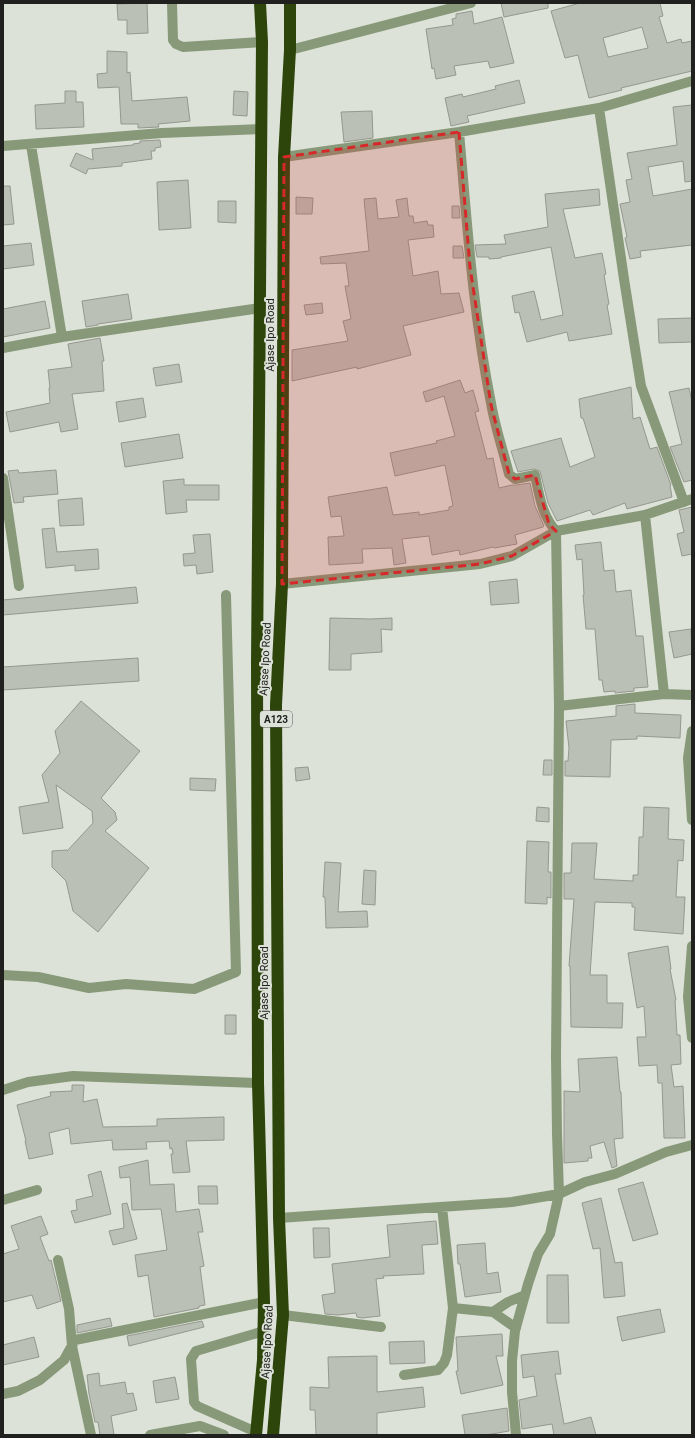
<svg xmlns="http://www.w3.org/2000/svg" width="695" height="1438" viewBox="0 0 695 1438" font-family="Roboto,sans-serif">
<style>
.building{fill:#bbc0b6;stroke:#94988f;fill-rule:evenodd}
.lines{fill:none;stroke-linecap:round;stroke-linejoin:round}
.minor{stroke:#889979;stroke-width:10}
.highway{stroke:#2d450a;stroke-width:12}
.marked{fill:#d62828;fill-opacity:0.2;stroke:#d62828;stroke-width:3;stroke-dasharray:8 5;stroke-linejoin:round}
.labels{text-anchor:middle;stroke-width:4;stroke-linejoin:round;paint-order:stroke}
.shield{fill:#dde2d8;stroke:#595b56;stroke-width:1}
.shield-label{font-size:10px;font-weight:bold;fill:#20211e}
.street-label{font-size:11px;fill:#20211e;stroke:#dde2d8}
</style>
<rect width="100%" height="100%" fill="#dde2d8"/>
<path class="building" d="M147,3l1,30 -21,1v-14h-9l-1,-16z
M501,3h47v5l-44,9z
M580,3h80l3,13 -4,1 8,26 14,-4 1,4 10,-2v30l-71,17 1,2 -33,8 -11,-43 -13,3 -14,-47zM642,27l6,21 -40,9 -5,-19z
M472,11l2,13 28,-7 12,46 -24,5 -2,-7 -34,5 2,9 -20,4 -2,-11 -2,1 -6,-40 27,-4 -1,-6 4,-1v-4z
M107,51l20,1v21l3,-1 2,29 55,-4 3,24 -32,3 1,3 -21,1v-4h-17l-2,-37 -21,1 -1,-14 10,-1z
M519,80l6,23 -58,13 2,6 -18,4 -6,-28 17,-4 1,3 33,-8 -1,-3z
M65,91h11v11h7l1,25 -48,2 -1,-24 30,-2z
M234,91l14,1 -1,24 -14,-1z
M692,105v76l-7,1 -2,-21 -35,6 5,29 39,-7v56l-52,6 1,6 -11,2 -5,-21 2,-1 -7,-33 10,-2 -4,-22 6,-1 -5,-26 50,-8 -4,-38z
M372,111l1,27 -29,4 -3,-30z
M160,140l1,7 -6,1v3h-4l1,8 -30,4v3l-34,3 -2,5 -16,-8 6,-13 17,7 -1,-11 41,-4v-1l7,-1v-2z
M188,180l3,48 -32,2 -2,-48z
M3,186h7l4,38 -11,1z
M599,189l1,16 -37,4 12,49 27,-5 4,21 -2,1 5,29 -2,1 5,29 -43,7 -2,-9 -40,10 -8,-30 -4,1 -3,-17 22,-5 7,29 22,-5 -12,-68 -50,10v1l-12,1v-2h-12l-2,-12 31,-1 -2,-9 44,-8 -3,-33z
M296,197l17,1 -1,16h-16z
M376,198l2,21 21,-2 -3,-17 11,-2 2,18h4l1,7 13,-2 1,4h5l1,12 -26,3 5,36 25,-5 3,23 18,-1 5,19 -61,14 8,29 -54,14v-2l-65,14v-31l56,-9 -5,-20 8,-2 -6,-33h4l-3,-23 -25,1 -1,-7 49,-6 -5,-52z
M218,201h18v22l-18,-1z
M452,206h7l1,12h-8z
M31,243l3,22 -31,4v-23z
M453,246h9l2,12h-11z
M128,294l4,25 -34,5v1l-12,2 -4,-26z
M45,301l5,27 -47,9v-28z
M322,303l1,10 -17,2 -2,-10z
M692,318v24l-33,1 -1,-24z
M100,338l4,23h-2l2,30 -32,3 6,35 -17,3 -2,-10 -49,10 -4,-20 44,-9 -1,-15h1l-2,-18 24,-3 -4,-23z
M179,364l3,18 -26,4 -3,-18z
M460,380l5,13 8,-3 6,21 -4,1 12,47 6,-1 6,30 13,-3h4l14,-2 5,23 9,20 -1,1 -28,8 2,9 -23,4 -1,-1 -33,8 -1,-5 -27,5 -3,-19 -27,3 4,24 -12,2 -2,-17 -30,1 1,14 -34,2 -1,-28 16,-1 -3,-20 -10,1 -3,-20 59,-10 6,28 26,-3v3l30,-5v-3l4,-1 -8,-41 -50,11 -5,-23 47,-10 -1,-2 19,-5 -11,-40 -18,6 -3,-10z
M631,387l2,32 7,-2 10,32 7,-2 14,38h-1l2,12 -45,12 -2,-6 -32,12 -3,-5 -33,11 -9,-18 -8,-32 -6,-2 -16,3 -7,-21 50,-13 9,29 25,-10 -12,-39h-2l-2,-19z
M689,388l3,13v79l-8,2 -14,-35 12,-3 -13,-52z
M143,398l3,19 -27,5 -3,-20z
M179,434l4,24 -58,9 -4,-24z
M18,470l1,3 37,-3 2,24 -35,3 1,5 -10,1 -6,-32z
M184,479v6h35v15h-33l1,12 -21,2 -3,-33z
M82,498l2,27 -24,1 -2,-26z
M692,507v47l-10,2 -5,-22 7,-2 -5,-22z
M54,528l3,24 41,-3 1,20 -24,2v-6l-29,3 -4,-39z
M210,534l3,38 -16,2 -1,-9 -12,1 -1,-12 12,-1 -2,-18z
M601,542l3,29 10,-1 2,22 15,-2 5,46h7l5,51 -14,1v3l-19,2v-2l-11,1 -2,-12h-3l-4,-51h-9l-3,-34h1l-2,-36 -5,1 -2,-15z
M517,579l2,24 -28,2 -2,-23z
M136,587l2,16 -135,12v-15z
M330,618l41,1 21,-1v12l-11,-1 1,23 -31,2v16h-22z
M691,629l1,25 -18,4 -5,-26z
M138,658l1,23 -136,9v-23z
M81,701l59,50 -39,47 14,14 2,8 -12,11 44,37 -51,64 -25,-21 -7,-30 -14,-14v-16l15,-1v1l26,-28 -1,-12 -36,-26 7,43 -40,6 -4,-27 30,-5 -7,-27 18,-22 -5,-22z
M635,704v9l46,2 -1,23 -43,-2v3l-26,1 -1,37 -45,-1v-15h3l1,-13 -3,-27 50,-5v-10z
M544,760h8v15h-9z
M308,767l2,12 -14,2 -1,-13z
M190,778l26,1 -1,12 -25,-1z
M537,807l12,1v14l-13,-1z
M644,807l25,1 -1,31 16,1 -1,21 -5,-1 -2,37h9l-2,37 -49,-4 1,-23h-3v-4l-37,-1 -5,73h17v28h16l-1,25 -51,-1 -1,-61h-1l5,-67h-10v-26h7l1,-30h25l-3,36 39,2v-6h5l1,-38h4z
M527,841l22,1 -1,30h3v26l-4,-1v7l-22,-1z
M325,862l16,1 -3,49 29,-1 1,16 -42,1 -1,-31h-2z
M364,870l12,1 -1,34 -13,-1z
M668,946l3,23h-1l6,31h-1l2,35h3l1,29 -10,1 3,22 9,-1 2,52h-21l-2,-55h-4l-1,-18 -18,1 -2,-29h9l-2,-31 -7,2 -9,-55z
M225,1015h11v19h-11z
M617,1057l3,35h1l2,46 -9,1 3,27 -5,2 -8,-26 -14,4 2,12h-4v3l-24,2v-72l16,1 -2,-33z
M72,1085h12l-1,17 14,-3 6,28 54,-1v-7l67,-2v23l-38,1 4,31 -17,1 -2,-19h2l-1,-6 -2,1 -1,-8 -23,1 1,7 -34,1 -1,-10 -41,4 -2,-16 -20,5 4,21 -24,5 -4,-18h1l-9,-36 34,-9 -1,-4 22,-1z
M148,1160l2,25 24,-1 2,28 23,-3 4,23h-5l6,34 -4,1 5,38 -6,1v2l-45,9 -6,-42 -10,2 -3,-22 32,-5 -6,-41 -29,1 -2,-33 -10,1 -1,-11z
M101,1171l10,43 -36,9 -4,-12 6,-1 -1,-10 17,-4 -5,-21z
M643,1182l15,52 -25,7 -15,-52z
M198,1186h19l1,18h-19z
M601,1198l14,65 7,-1 3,34 -21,2 -4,-50 -7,1 -11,-46z
M127,1203l10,36 -24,6 -4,-14 15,-3 -2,-24z
M41,1216l7,18 -8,3 9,24 2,-1 10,41 -24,8 -5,-14 -29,7v-48l16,-5 -8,-23z
M436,1221l2,23 -16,1 2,29 -41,2 1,2 -8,1 4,37 -18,2 -5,-1 -1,-4 -18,2 -13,-1 -3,-19 13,-2 -3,-29 58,-7 -3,-32z
M313,1228h16l1,29 -16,1z
M485,1243l2,31 11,-2 3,20 -36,5 -5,-33h-2l-1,-19z
M547,1275h21l1,48h-22z
M660,1309l5,23 -43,9 -5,-24z
M110,1318l2,8 -35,7v-8z
M202,1321l2,6 -75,19 -2,-10z
M502,1334l1,22h-7l7,29 -42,9 -5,-23h2l-2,-34z
M34,1337l5,20 -36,8v-20z
M424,1341l1,22 -35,1 -1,-22z
M558,1351l3,23h-6l9,50 27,-7 5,18h-42l-2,-11 -30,5 -3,-29 18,-4 -3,-20 -11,2 -2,-23z
M377,1356v36l46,-5 2,20 -48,6v22h-61l-1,-25h-5v-23l19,1 -1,-31z
M99,1373l1,13 25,-4 2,12 6,-1 4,17 -26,6 3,19h-14l-2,-13h-3l-6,-28 -2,-19z
M175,1377l4,22 -23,4 -3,-22z
M507,1408l2,23 -23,4h-21l-3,-20z"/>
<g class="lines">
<path class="minor" d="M172,3l1,37 3,4 7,3 79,-5
M290,50l181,-47
M599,108l25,171 17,107 43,116
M459,132c8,91 14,182 32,271 4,24 12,47 18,71l6,5 20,-4c4,19 7,41 21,56l3,175
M31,145l31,192
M3,146l159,-13 100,-4
M284,157l175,-25 140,-24 93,-27
M3,348l59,-11 198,-29
M3,478l16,108
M645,515l19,179
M282,584l198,-20 32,-8 44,-25 89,-16 47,-16
M692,731l-4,27 4,62
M692,946l-4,51 4,41
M3,975l35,2 51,11 37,-4 68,5 42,-17 -10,-377
M3,1090l25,-8 45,-6 185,7
M3,1200l34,-10
M279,1218l233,-16 47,-8 26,-12 30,-8 51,-22 26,-7
M58,1260l11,49 3,37 19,89
M453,1308l40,4 15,-10 17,-7
M493,1312l23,16
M283,1315l98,12
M404,1375l34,-5 6,-7 3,-8 6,-47 -11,-101
M3,1394l15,-3 22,-11 24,-20 11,-20 189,-38
M256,1432l-59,-26 -3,-4 -3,-43 5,-8 68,-20
M150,1435l50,-9 24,9
M516,1435l-4,-43v-31l3,-30 13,-47 10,-30 12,-20 9,-40 -2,-61 -1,-77 3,-350 105,-12 28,1"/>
<path class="highway" d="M256,1435l7,-75 1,-58 -6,-219 -1,-420 5,-621 -2,-39
M273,1435l10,-120 -4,-97 -3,-513 6,-121 2,-427 6,-107v-47"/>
</g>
<path class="marked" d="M459,132l11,135 21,138 18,69 6,5 20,-4 14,49 7,7 -44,25 -32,8 -198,20 2,-427z"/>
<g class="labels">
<rect class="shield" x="260" y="711" width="32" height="16" rx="3"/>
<g class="shield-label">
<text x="276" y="723">A123</text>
</g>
<g class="street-label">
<text transform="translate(270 335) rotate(-90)" y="4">Ajase Ipo Road</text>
<text transform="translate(265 659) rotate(-87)" y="4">Ajase Ipo Road</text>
<text transform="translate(264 983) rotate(-90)" y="4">Ajase Ipo Road</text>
<text transform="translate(267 1342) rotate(-87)" y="4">Ajase Ipo Road</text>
</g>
</g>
<rect width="695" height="1438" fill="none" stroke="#20211e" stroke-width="8"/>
</svg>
